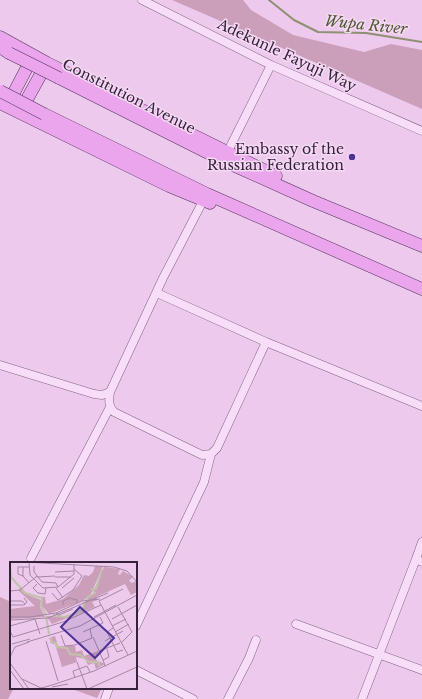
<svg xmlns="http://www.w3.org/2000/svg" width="422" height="699" viewBox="0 0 422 699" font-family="'Libre Baskerville',serif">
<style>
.green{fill:#cb9eb9}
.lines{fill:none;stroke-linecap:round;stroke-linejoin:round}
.stream{stroke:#8f9071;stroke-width:2}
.street-casing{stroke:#825f89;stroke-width:9}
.primary-casing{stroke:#4e3357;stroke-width:13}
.street{stroke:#f7ddf8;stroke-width:8}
.primary{stroke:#eba5ed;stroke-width:12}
.primary-bridge-casing{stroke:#4e3357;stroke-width:13;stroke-linecap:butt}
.primary-bridge{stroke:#eba5ed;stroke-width:12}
.poi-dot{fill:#4e3295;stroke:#f5d9f4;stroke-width:1.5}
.labels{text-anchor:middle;stroke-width:3;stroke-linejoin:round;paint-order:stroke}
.street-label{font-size:14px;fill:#35223a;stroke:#f5d9f4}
.poi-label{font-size:14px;fill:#35223a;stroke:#f5d9f4;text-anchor:end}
.water-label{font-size:15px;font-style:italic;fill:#505932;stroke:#f5d9f4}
.inset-river{fill:none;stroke:#c2c2aa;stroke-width:2}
.inset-road{fill:none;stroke:#a387a5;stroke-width:1}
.view{fill:#4e3295;fill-opacity:0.15;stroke:#4e3295;stroke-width:2}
.inset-edge{fill:none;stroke:#35223a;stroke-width:2}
</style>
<rect width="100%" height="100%" fill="#edcaed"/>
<path class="green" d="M172,0h71l8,10 42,25 71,17 27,-8 31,6v59z
M0,597l11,5v86h3l-6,11h-8z
M69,688h33l-5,10z"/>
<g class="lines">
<path class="stream" d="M269,0l25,20 24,12 48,1 56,9"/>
<defs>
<path id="street" d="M142,0l129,65 151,66
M228,151l43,-86
M203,201l-40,77 -53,114c-1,9 -2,13 4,20l88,43 9,-1 6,-6 49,-106
M157,293l109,49 156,64
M0,365l94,29 8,1 8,-3
M31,558l79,-151
M416,559l6,-17
M296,624l126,46
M136,626l68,-144 7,-28
M136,670l57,29
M105,699l4,-11
M228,699l21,-41 7,-18
M362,699l54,-140 6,3"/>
<path id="primary" d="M0,37l47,26 229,113
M0,47l9,6
M59,78l165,83 89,40 109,45
M0,103l169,83 41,17
M7,106l26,-50
M20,112l27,-49
M44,114l163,80 215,95"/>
</defs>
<use href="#street" class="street-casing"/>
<use href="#primary" class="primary-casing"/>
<use href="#street" class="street"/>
<use href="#primary" class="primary"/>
<defs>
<path id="primary-bridge" d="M9,53l50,25
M0,91l44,23"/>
</defs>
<use href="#primary-bridge" class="primary-bridge-casing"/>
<use href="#primary-bridge" class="primary-bridge"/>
</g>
<circle class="poi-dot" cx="352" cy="157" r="4"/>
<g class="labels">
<g class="street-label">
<text transform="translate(287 55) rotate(25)" y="5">Adekunle Fayuji Way</text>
<text transform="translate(129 96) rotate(27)" y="5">Constitution Avenue</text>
</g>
<g class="poi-label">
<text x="344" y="154">Embassy of the<tspan x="344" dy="16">Russian Federation</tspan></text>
</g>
<g class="water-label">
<text transform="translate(366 25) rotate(6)" y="5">Wupa River</text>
</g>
</g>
<g transform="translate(10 562)">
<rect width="127" height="127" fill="#edcaed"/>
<path d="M85,4h8l-12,28 -7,6 -35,14 -7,-8v-9l-9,-1 12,1 1,7 17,-5 16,-14 5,-10 5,1 4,-4zM94,5l16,2 -2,5 2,1 3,-4 10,6 -4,4 3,2 4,-2 1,11 -6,3 -6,-11 -29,13 2,3 -6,2 3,5 -43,17 -6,-8 19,1 15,-5 7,-14 8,-5 -1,-3zM10,24l6,8 15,6 -1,7 5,10 -35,2v-10l25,-3 -16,-15zM45,74l3,10h17l1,6 6,-2 2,6 14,-5 1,3 -4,2 1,4 9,4 -9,5 -2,-6 -6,2 -3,-6 -9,-2 1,5 -15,5 -7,-23h-3l-3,-6z" fill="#cb9eb9"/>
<path class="inset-river" d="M0,2l1,13 14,16 17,5 -1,8 5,9M77,38l1,-3 7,-4 -3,-4h4l6,-20M43,53l11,2 13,-4 6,-5 1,-6M36,54l3,18M41,75v5l5,1 1,4 10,1 3,6 10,1 9,7h10v4"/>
<path class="inset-road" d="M14,0l90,5 13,4 10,11M19,0l1,13 13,13 15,-1 16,-13v-10M24,4v6l8,10 14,1 2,4M13,5h-5v7l5,2M45,10l19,-1M27,15l18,-1M45,15h16M19,21l-6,-7v-9h6M27,22l-4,4 5,5 7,1 1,-6M46,26l7,10M52,26l12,-10M113,27l-24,12 29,54M0,29l10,-1 17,-14M42,31l6,7 15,-10 9,-14 -8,-7M0,39h12l3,3M0,43h14l3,-3 -3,-4M53,43v-4l7,-3 7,2v4M108,45l14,25 -11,11M46,51l3,2 14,-6M0,55h20l26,-4 26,-12 18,-2M84,55l22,-12M102,57l25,-14M0,58l38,-2 60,-25M0,64l25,-7 5,15M102,64l14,-7M103,66l-6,4 10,20 6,-2M0,69l3,6 50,-15 38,-17M73,70l20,-9 -3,-6M105,70l14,-8M51,73l4,11 10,-1 17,-7 -2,-9M83,75l10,23M36,79l12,40M95,79l18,-10M17,80l53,-16 57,-31M2,82l18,-5M89,89l21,-8M0,95l5,-10 14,-5M67,100l10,27M0,101l19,26M95,104l-2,-6 6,-3 -2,-8M0,108l14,19M65,116l-2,-7 14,-5 3,6M12,117l19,9 8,-2M39,124l45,-15 43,-20M42,125l16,-3M78,127l49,-22"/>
<path class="view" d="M70,45l34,31 -19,20 -34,-31z"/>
<rect width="127" height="127" class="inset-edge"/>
</g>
</svg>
